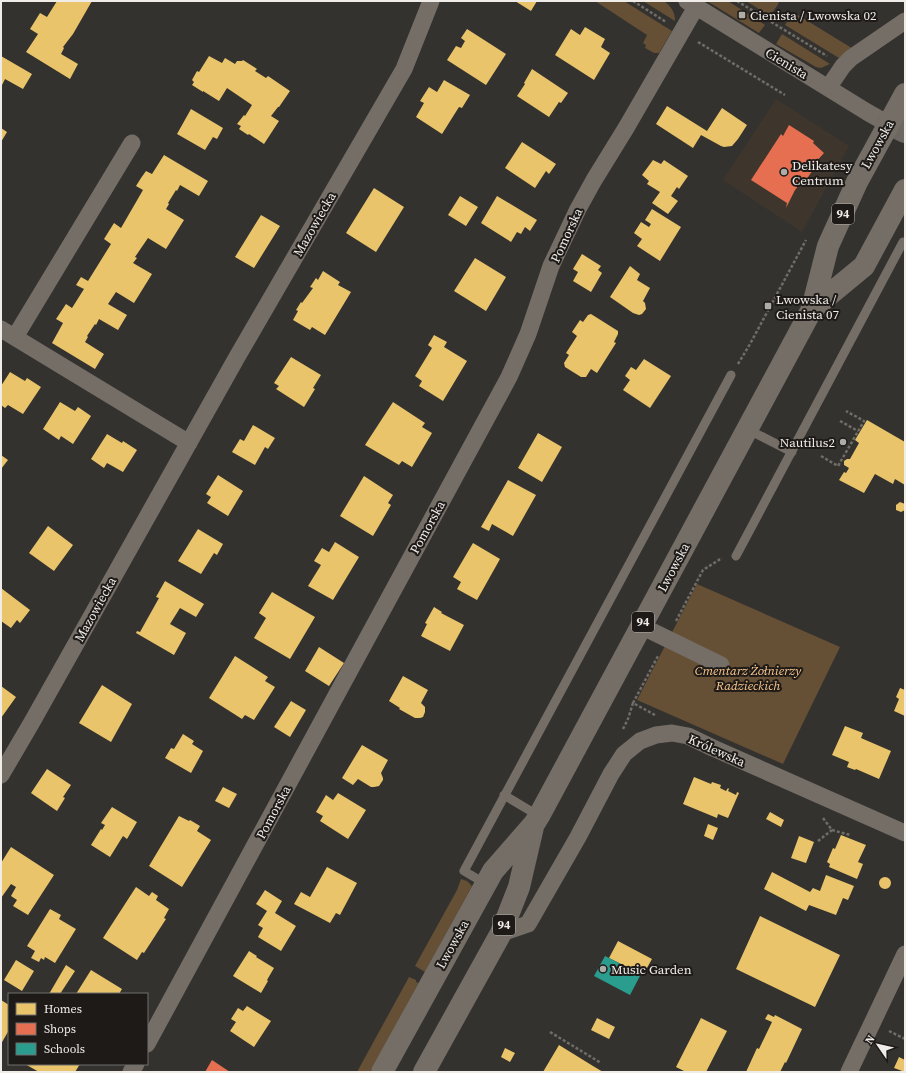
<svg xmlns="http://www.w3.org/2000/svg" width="906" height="1073" viewBox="0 0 906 1073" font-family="'Source Serif 4',serif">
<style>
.built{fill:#3e362c}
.green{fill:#654f35}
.homes{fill:#e9c46a}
.shops{fill:#e76f51}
.schools{fill:#2a9d8f}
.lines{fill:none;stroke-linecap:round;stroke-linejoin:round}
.path{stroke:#706c67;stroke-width:2.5;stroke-dasharray:3 2;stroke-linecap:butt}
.lane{stroke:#756e67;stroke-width:9}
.street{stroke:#756e67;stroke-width:17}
.secondary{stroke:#6c6760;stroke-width:22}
.primary{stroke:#756e66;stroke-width:22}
.poi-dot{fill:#aeaca8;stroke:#1d1a18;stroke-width:1.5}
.labels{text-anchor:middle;stroke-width:4;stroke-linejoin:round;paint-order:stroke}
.shield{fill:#1d1a18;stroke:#b1aeaa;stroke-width:1}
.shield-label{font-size:12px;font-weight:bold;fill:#f0ede9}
.poi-label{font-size:13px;fill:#f0ede9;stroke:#1d1a18;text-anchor:start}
.street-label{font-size:13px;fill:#f0ede9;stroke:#1d1a18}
.park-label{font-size:13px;font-style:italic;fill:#fbc78e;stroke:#1d1a18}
</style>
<rect width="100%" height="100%" fill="#34322f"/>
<path class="built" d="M776,99l73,47 -47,86 -79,-52z"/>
<path class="green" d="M595,1h29l48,30 -13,22h-5l-9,-5 1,-3 -3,-2 4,-8z
M643,1h21c7,5 11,11 11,20z
M707,1h21l37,24 -6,8z
M746,1h30l3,2 -9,13z
M793,12l57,35 3,2 -14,9 -54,-33z
M782,34l48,30 -9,4 -5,-1 -40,-23z
M697,584l143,63 -57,117 -146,-64z
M461,879l6,2 5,5 -47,86 -10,-6 42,-76z
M409,977l7,3v2l3,1 -1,1 -48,88h-13z"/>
<path class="homes" d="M57,1h35l-19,33 -10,13 1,1 -3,6 17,10 -8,15 -44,-27 12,-18 -8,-5 10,-16 7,4z
M515,1h22l-6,10z
M585,27l20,12 -4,8 9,6 -16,27 -39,-25 16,-26 9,6z
M467,29l39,25 -20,31 -39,-25 9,-14 5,2 4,-7 -4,-3z
M1,56l31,18 -9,15 -18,-10 -3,6 -1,-1z
M209,56l13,7 3,-5 10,6 2,-3h5l1,-1 14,9 -2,2 11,7 2,-2 22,15 -11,16h-1l-7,9 8,5 -15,23 -15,-10 -1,1 -9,-6 2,-3 -4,-2 7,-9 1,1 7,-11 -25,-17 -8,13 -16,-10v1l-11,-7 2,-3 -2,-2 5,-9 2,1z
M532,69l36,24 -7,10 -2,-1 -10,15 -32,-21 8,-12 -1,-1z
M444,80l26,15 -8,13 -3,-1 -17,27 -26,-17 8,-14 -4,-2 9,-14 8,5z
M667,106l40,25 15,-23 25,17 -9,14 -6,7 -8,1 -3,-1 -20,-11 -8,13 -37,-24z
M191,109l32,19 -6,11 -4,-2 -8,13 -28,-16z
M1,128l6,4 -6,10z
M522,142l34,22 -7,10 -3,-3 -11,17 -30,-20z
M164,155l44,26 -9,15 -19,-11 -3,6 -1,-1 -8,13 1,1 -3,5 18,11 -18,29 -18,-11 -13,19 2,1 -4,5 19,11 -18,29 -18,-11 -8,12 19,11 -9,15 -19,-11 -3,6 -1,-1 -8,12 1,1 -3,5 19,12 -9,15 -43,-26 11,-20 -7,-4 10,-15 6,4 12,-19 -8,-4 5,-8 7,4 23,-37 -7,-5 10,-16 7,5 22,-38 -7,-4 5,-8 5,-7 6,3z
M653,160l8,4 3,-4 24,16 -9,13 -2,-2 -6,9 7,5 -10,13 -16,-11 8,-11 -13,-8 2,-3 -7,-6z
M374,188l30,19 -28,45 -30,-19z
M460,196l18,11 -12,19 -18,-11z
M497,196l40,24 -7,11 -5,-4 -4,7 -4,-2 -6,10 -30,-19z
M652,209l29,18 -21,34 -23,-15 5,-7 -8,-6 7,-11 8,5 2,-3 -6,-4z
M261,215l19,11 -26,42 -19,-11z
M582,254l19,12 -3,4 4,3 -11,19 -18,-11 5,-9 -5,-3z
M475,258l31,19 -20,34 -32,-20z
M630,266l10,8 -3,6 13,8 -7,13 2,2 1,6 -4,5 -3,1 -6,-2 -23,-16z
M323,271l17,11 -2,3 13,7 -26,43 -13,-8 -2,3 -17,-10 5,-9 -2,-1 5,-8 1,1 11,-15 -3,-1 6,-9 2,2z
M591,314l27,17v3l-4,8 2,1 -19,30 -6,-4 -5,8h-5l-16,-10 -1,-4 5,-8 -3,-2 11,-17 -5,-4 8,-12 3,2 5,-7z
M434,335l13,7 -3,5 23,14 -24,40 -24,-15 3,-5 -7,-5 17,-28 -4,-3z
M291,357l30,18 -8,13 2,1 -11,18 -28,-18 3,-3 -5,-3z
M644,359l27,17 -21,32 -27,-18 7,-10 -5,-4 6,-9 5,3z
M10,372l15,9 2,-3 14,9 -18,27 -15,-9 -3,3 -4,-3v-19z
M60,402l15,9 3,-4 13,9 -18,28 -12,-8 -2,4 -16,-11z
M393,402l32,21 -3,4 10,6 -20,34 -10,-6 -3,4 -34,-20z
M867,420l38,22v43l-10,-6 -2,5 -18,-10 -11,19 -25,-13 5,-8 2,1 3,-5 -5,-3v-4l3,-2h3l9,-16 -4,-3z
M253,425l22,13 -7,11 -3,-2 -10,18 -23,-13 8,-13 4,2z
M538,433l24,14 -20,35 -24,-14z
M107,434l15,9 1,-2 14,9 -14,22 -16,-9 -3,5 -13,-9z
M1,455l7,5 -7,9z
M218,475l25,16 -15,25 -21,-13 4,-6 -5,-3z
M364,476l29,19 -5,8 3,2 -18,31 -33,-20z
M508,480l28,15 -23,41 -21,-12 -3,7 -8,-4z
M900,502l5,2v6l-4,2 -5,-2v-5z
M48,526l25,19 -19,26 -25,-18z
M198,529l25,15 -6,11 -3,-2 -13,21 -23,-13z
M335,542l24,15 -26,43 -25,-14 13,-21 -7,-4 8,-13 7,4z
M473,543l27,16 -23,41 -20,-11 4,-7 -8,-5z
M165,581l39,23 -8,13 -16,-9 -10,16 16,9 -12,22 -38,-22 1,-2 3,1 19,-34 -3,-1z
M1,588l29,22 -10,13 -3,-3 -6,8 -10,-7z
M272,592l43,25 -25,42 -36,-21 12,-20 -7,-5z
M434,607l8,5 -1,1 23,12 -14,26 -29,-15 6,-12 -2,-1z
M319,647l25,16 -15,23 -24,-15z
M235,656l33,21 -3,4 10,6 -21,33 -9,-5 -3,4 -33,-21z
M403,676l25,14 -7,13 4,4v5l-2,5 -3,1h-5l-16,-9 1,-1 -11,-7z
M102,685l30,19 -21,38 -32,-19z
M1,686l15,11 -15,21z
M900,688l5,2v26l-11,-5 5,-12 -3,-2z
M291,701l15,9 -16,27 -16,-10z
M845,726l18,7 -2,5 30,13 -12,28 -23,-10 -1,1 -8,-3 2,-5 -17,-7z
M183,734l11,7 -2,3 11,7 -12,22 -26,-15 6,-10 3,1z
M362,745l26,15 -7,13 2,5v2l-4,6 -5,1h-3l-13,-8 -5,6 -11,-7z
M47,769l24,16 -8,12 2,1 -8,13 -26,-18z
M694,777l17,7 1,-2 9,3 -1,3 6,3 2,-3 1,1 -1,2 8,4 1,-3 2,1 -11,25 -10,-4 -1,4 -34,-14z
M223,787l14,7 -8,14 -14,-7z
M338,793l28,17 -18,29 -28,-18 3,-5 -7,-4 10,-17 7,5z
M112,807l25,15 -10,17 -4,-3 -13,21 -19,-12 10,-16 1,1 3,-5 -4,-2z
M770,812l14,8 -3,7 -15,-8z
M179,816l10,5 1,-1 10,6 -3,5 14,9 -29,47 -33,-21z
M708,824l10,4 -5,12 -9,-4z
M841,835l25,10 -8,17 5,2 -6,15 -28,-12 1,-3 -3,-2 6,-14 2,1z
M799,836l15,6 -8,21 -15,-5z
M11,847l43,28 -26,40 -15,-9 4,-6 -6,-4 5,-9 -5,-3 -10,14v-35z
M327,867l30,16 -17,32 -4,-2 -6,10 -36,-19 7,-12 9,5z
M772,872l38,20 3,-4 7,3 6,-16 28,11 -6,14 -5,-2 -7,17 -27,-10 -3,6 -42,-22z
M879 883a6 6 0 1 1 12 0a6 6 0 1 1-12 0Z
M136,887l13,9 3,-4 6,4 -2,4 13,9 -5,9 2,1 -22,34 -2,-1 -5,8 -34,-22z
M265,890l17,11 -7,12 21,13 -15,25 -23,-14 5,-9 -5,-3 9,-14 -11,-7z
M50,909l11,6 -2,4 17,10 -21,34 -10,-6 -1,3 -3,-2 -2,4 -8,-4 4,-7 -8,-5z
M760,916l80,39 -25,52 -79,-38z
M618,941l34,18 -9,16 -34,-17z
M249,951l8,5 -1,1 18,11 -7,12 1,1 -7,12 -28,-17z
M16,960l18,11 -12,20 -18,-11z
M66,965l9,6 -15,23h-11z
M91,970l31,19 -3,5h-43z
M1,1000l8,5v25l-8,14z
M247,1006l24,15 -17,26 -24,-16 6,-9 -5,-3 7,-11 5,3z
M768,1014l6,3 1,-2 27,14 -16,34 -1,-1 -5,10h-34l11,-24 2,1 13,-27 -7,-3z
M597,1018l18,9 -6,12 -18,-9z
M701,1018l26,13 -21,41h-20l-10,-5z
M559,1045l34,21 10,6h-60z
M505,1048l10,5 -5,9 -9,-5z
M899,1057l6,3v12l-11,-4z
M25,1064h55l-5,8h-36z"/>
<path class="shops" d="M789,125l25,16 -1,2 11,10 -9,10 2,1 -11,16 -2,-1 -9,11 -9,18 1,-5 -36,-23 30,-46 2,2z
M212,1060l18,12h-25z"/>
<path class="schools" d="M605,956l36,18 -11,21 -36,-19z"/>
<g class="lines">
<path class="path" d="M633,1l33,21
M737,1l90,55
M698,42l87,53
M738,364l12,-20 56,-104
M840,421l18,10
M821,456l17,10 26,-45 -18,-10
M676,621l27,-51 19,-12
M655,715l-22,-12 25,-47
M623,729l5,-10 5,-16
M823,818l9,12 18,5
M818,841l14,-11
M889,1031l16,8
M550,1032l51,31"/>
<path class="lane" d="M747,429l45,23
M736,556l167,-314
M504,795l35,21
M486,884l-22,-13 267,-496"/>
<path class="street" d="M687,1l180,111 21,12
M828,88l15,-22 8,-8 54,-37
M1,329l188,114
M15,337l117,-194
M641,626l80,39
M1,775l31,-53 205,-365 167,-288 27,-68
M501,933l27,-9 50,-87 33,-63 13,-20 16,-13 16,-6 16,-2 16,3 25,12 192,85
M147,1044l362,-667 19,-43 23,-68 27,-57 16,-29 32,-52 70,-121
M131,1072l5,-8
M849,1072l56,-118"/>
<path class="secondary" d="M888,124l17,8"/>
<path class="primary" d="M812,309l52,-43 41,-76
M382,1072l111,-201 41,-47 5,-8 273,-507 16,-63 29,-64 48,-88
M424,1072l77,-139 18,-46 14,-60"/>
</g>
<g class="poi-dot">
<rect x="738" y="11" width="8" height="8" rx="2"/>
<circle cx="784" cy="172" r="4"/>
<rect x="764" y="302" width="8" height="8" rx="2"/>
<circle cx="843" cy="442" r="4"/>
<circle cx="603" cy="969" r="4"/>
</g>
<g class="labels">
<g class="shield">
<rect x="832" y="204" width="22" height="20" rx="3"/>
<rect x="632" y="612" width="22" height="20" rx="3"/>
<rect x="493" y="915" width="22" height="20" rx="3"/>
</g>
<g class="shield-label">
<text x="843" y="218">94</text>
<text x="643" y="626">94</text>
<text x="504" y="929">94</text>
</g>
<g class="poi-label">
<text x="750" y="20">Cienista / Lwowska 02</text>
<text x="792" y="170">Delikatesy<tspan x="792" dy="15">Centrum</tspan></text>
<text x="776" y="304">Lwowska /<tspan x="776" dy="15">Cienista 07</tspan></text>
<text x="835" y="447" text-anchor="end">Nautilus2</text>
<text x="611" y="974">Music Garden</text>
</g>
<g class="street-label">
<text transform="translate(787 63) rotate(31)" y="5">Cienista</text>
<text transform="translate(877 144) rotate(-61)" y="5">Lwowska</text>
<text transform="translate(314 224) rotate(-60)" y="5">Mazowiecka</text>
<text transform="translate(566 235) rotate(-65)" y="5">Pomorska</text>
<text transform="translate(427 527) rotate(-61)" y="5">Pomorska</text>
<text transform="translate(673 567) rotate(-62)" y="5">Lwowska</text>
<text transform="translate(95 609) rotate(-61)" y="5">Mazowiecka</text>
<text transform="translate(717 750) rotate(24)" y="5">Królewska</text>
<text transform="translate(273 812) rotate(-62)" y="5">Pomorska</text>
<text transform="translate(452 944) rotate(-61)" y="5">Lwowska</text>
</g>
<g class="park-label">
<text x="748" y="675">Cmentarz Żołnierzy<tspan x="748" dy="15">Radzieckich</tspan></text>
</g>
</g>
<rect width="906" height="1073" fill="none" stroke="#f0ede9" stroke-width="4"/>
<rect x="8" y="993" width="140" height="72" fill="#1d1a18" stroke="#716e6c"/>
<rect x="16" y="1003" width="20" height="12" fill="#e9c46a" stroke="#716e6c"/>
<text x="44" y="1013" font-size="12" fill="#f0ede9">Homes</text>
<rect x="16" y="1023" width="20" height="12" fill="#e76f51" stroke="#716e6c"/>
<text x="44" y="1033" font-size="12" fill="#f0ede9">Shops</text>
<rect x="16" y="1043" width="20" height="12" fill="#2a9d8f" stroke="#716e6c"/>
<text x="44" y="1053" font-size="12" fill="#f0ede9">Schools</text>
<g transform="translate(878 1045) rotate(304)" stroke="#1d1a18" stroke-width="3" paint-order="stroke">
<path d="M0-3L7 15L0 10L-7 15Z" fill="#f0ede9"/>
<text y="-6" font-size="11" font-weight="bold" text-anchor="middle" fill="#f0ede9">N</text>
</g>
</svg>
